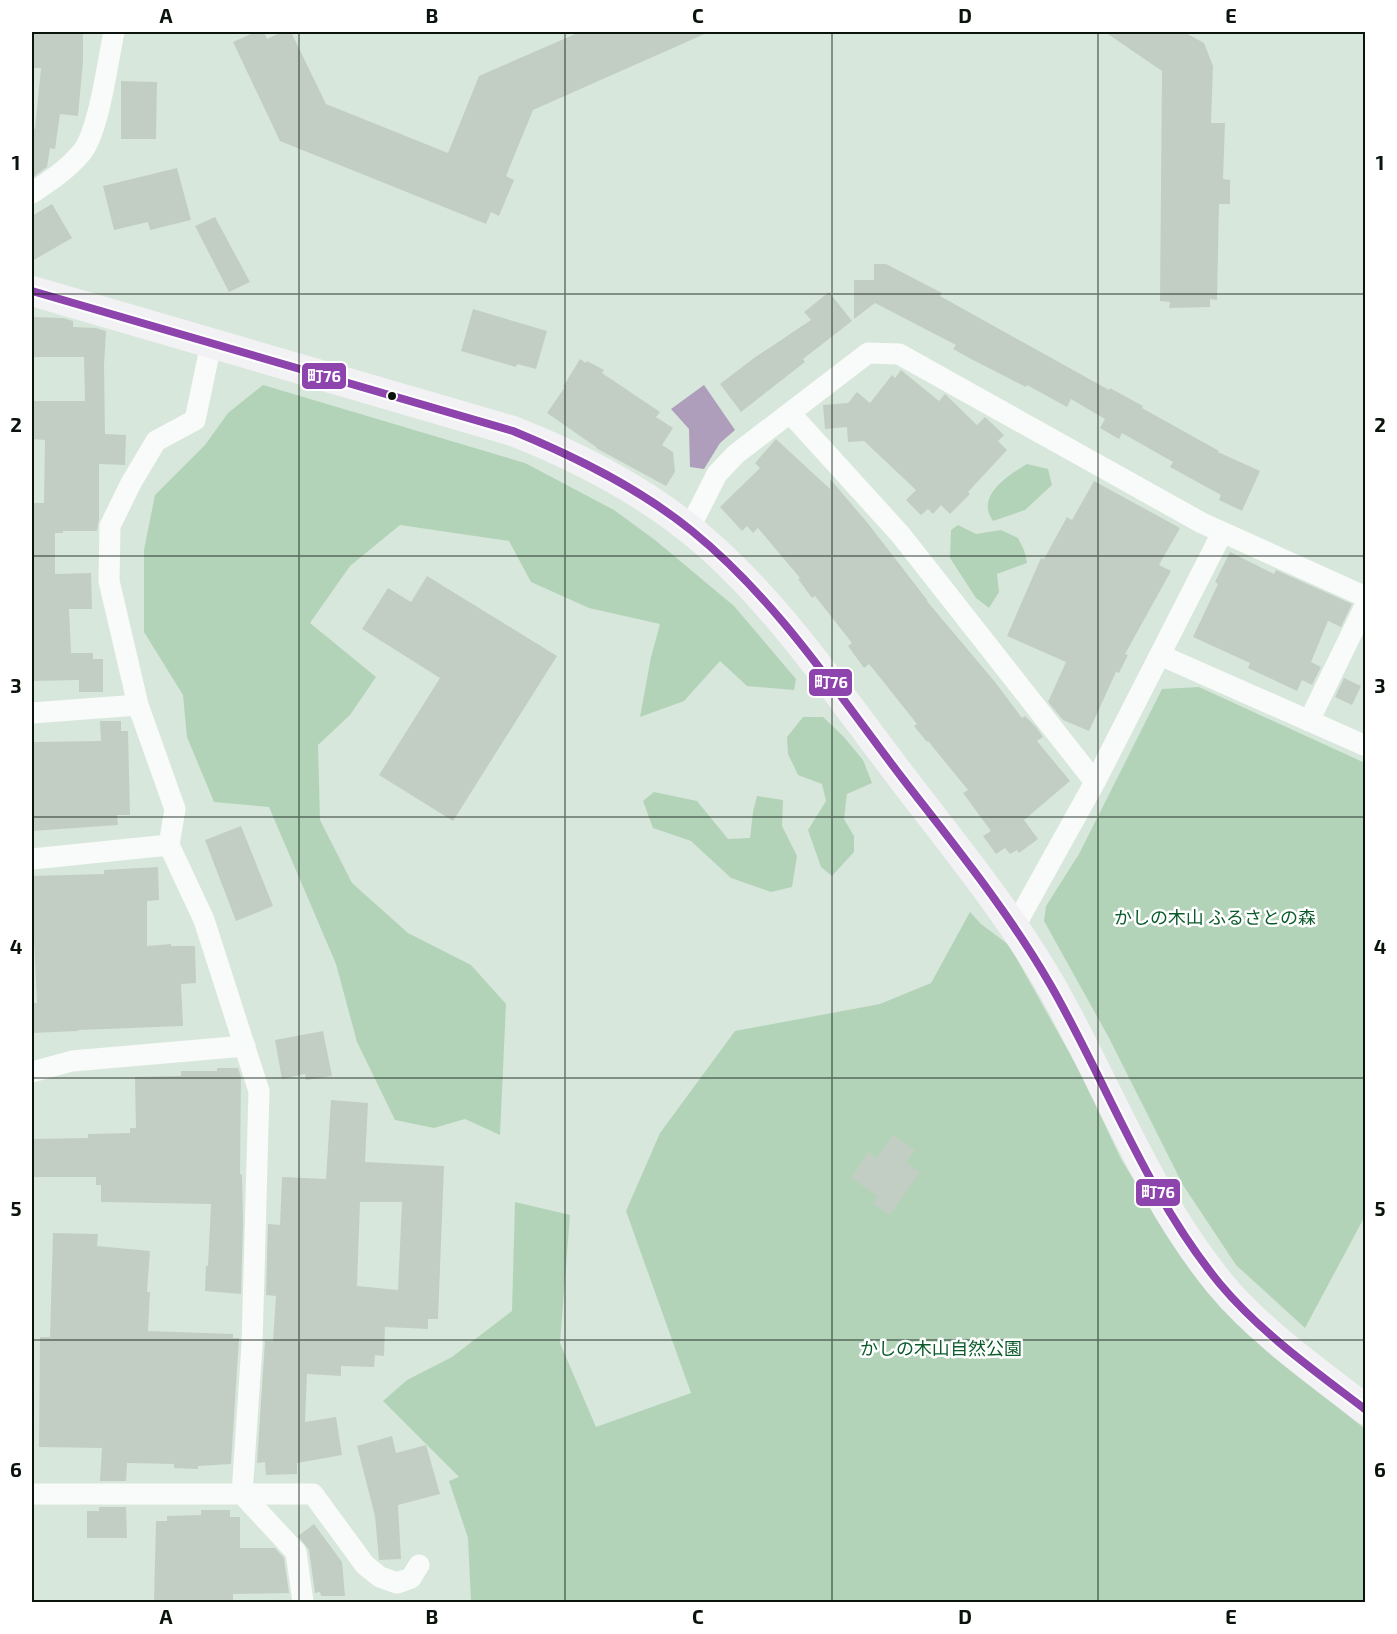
<svg xmlns="http://www.w3.org/2000/svg" width="1397" height="1634" viewBox="0 0 1397 1634" font-family="'Exo 2','Noto Sans JP',sans-serif">
<style>
.green{fill:#b3d3b9}
.water{fill:#ae9ebc}
.building{fill:#c2cec4;fill-rule:evenodd}
.lines{fill:none;stroke-linecap:round;stroke-linejoin:round}
.street{stroke:#f9fbfa;stroke-width:21}
.secondary{stroke:#f2f1f4;stroke-width:30}
.bus-1-casing{stroke:#fff;stroke-width:12}
.bus-1{stroke:#8e44ad;stroke-width:8}
.grid{fill:none;stroke:#0a140c;stroke-width:1.5;stroke-opacity:0.55}
.bus-dot{fill:#0a140c;stroke:#fff;stroke-width:2}
.labels{text-anchor:middle;stroke-width:5;stroke-linejoin:round;paint-order:stroke}
.park-label{font-size:18px;fill:#0a5b2a;stroke:#fff}
.line-badge{stroke:#fff;stroke-width:2}
.badge-label{font-size:16px;text-anchor:middle;font-weight:bold;fill:#fff}
.neatline{fill:none;stroke:#0a140c;stroke-width:2}
.grid-label{font-size:20px;text-anchor:middle;font-weight:bold;fill:#0a140c}
</style>
<rect width="100%" height="100%" fill="#d8e7db"/>
<path class="green" d="M263,385l262,78 89,47 41,30 79,66 62,73 -2,11 -47,-4 -27,-25 -36,40 -44,16 11,-60 9,-33 -71,-16 -58,-26 -22,-41 -109,-16 -50,41 -40,57 66,54 -26,38 -32,30 2,75 32,63 56,50 63,32 35,39 -6,131 -35,-16 -31,9 -39,-8 -38,-78 -21,-78 -67,-157 -55,-5 -27,-65 -4,-42 -39,-63v-82l11,-55 50,-50 23,-32z
M1027,464l21,5 4,16 -27,25 -32,11c-18,-25 15,-46 34,-57z
M958,525l18,9 25,-4 17,8 6,12 3,13 -30,11 2,18 -10,16 -13,-10 -26,-40 1,-28z
M1199,687l166,76v453l-60,112 -69,-63 -53,-80 -75,-149 -64,-115 2,-15 33,-52 83,-165z
M803,717h20l20,19 20,24 9,23 -25,11 -3,25 10,17v16l-22,24 -11,-9 -13,-37 18,-29 -4,-17 -24,-9 -10,-21 -1,-17z
M654,792l43,9 31,38 22,-1 3,-26 4,-16 26,4 -1,26 15,30 -5,31 -21,5 -40,-14 -40,-37 -38,-13 -10,-27z
M970,912l11,12 28,21 70,125 42,89 42,69 98,117 104,84v173h-894l-3,-64 -19,-57 10,-4 -76,-76 24,-21 45,-23 60,-46 3,-109 55,13 -10,128 36,84 95,-34 -65,-182 34,-78 75,-102 145,-27 51,-21z"/>
<path class="water" d="M704,385l31,45 -15,13 -16,26 -14,-2 -1,-38 -18,-20z"/>
<path class="building" d="M32,32h51v29l-5,55 -18,-2 -5,35 -5,-1 -3,19 -15,11v-50l3,1 6,-61h-9z
M255,32h9l3,7 15,-7h9l35,72 122,49 31,-77 101,-44h129l-176,78 -27,66 8,4 -15,36 -8,-4 -5,12 -206,-83 -47,-99z
M1105,32h79l20,11 9,23 -2,57h14l-2,56 7,1v24h-11l-2,96 -7,-1v8l-41,1 1,-6 -10,-1 2,-230z
M121,81l36,1 -1,57h-35z
M177,168l14,52 -41,10 -2,-8 -34,8 -11,-44z
M52,204l20,34 -40,23v-45z
M215,217l35,65 -21,10 -34,-66z
M874,264h12l56,29 -2,3 169,94 1,-2 33,18 -1,2 77,43 -1,1 42,19 -18,40 -23,-11 2,-5 -51,-28 3,-5 -51,-29 -3,6 -19,-11 5,-9 -34,-20 -4,8 -40,-22 -1,2 -53,-27 -20,-11 3,-4 -81,-42 -21,16v-39h20z
M829,292l23,29 -49,38 2,3 -64,50 -21,-28 34,-26 57,-38 -7,-8z
M473,309l74,22 -11,38 -19,-5 -1,3 -55,-16z
M32,317l31,1 10,3v6l23,1 10,3 -2,34 1,69 21,1 -1,30 -26,-1v55l-2,12h-34v2h-8v41l36,-1 1,36h-23l2,44h22v6h10v33h-24v-12l-47,1v-178h12l1,-63 -13,-1v-38h53l-1,-44h-52z
M580,359l6,4 1,-2 17,9 -2,3 58,39 -4,5 17,11 -11,17 11,7 2,20 -9,14 -70,-38v-1l-49,-34 18,-26h-2z
M901,370l38,31 6,-7 32,31 8,-8 19,18 -6,6 9,9 -39,42 2,2 -20,20 -9,-9 -8,9 -5,-5 -7,6 -15,-15 10,-10 -52,-49 -16,1 -1,-15 -22,2 -2,-24 25,-2 9,-11 13,11 22,-28 3,3z
M776,439l54,50v-10l36,42 62,80 -2,-1 69,82 27,36 3,-2 11,11 7,10 -6,4 33,40 -46,39 14,19 -19,14 -2,-3 -7,4 -5,-6 -9,6 -13,-18 8,-5 -28,-38 5,-3 -40,-49 -1,1 -13,-16 3,-2 -39,-49 -9,-11 -5,4 -16,-22 4,-3 -37,-47 -3,2 -14,-19 2,-1 -42,-50 -5,5 -6,-7 -5,5 -22,-24 40,-39 -5,-5z
M1094,481l86,47 -21,37 12,6 -46,83 3,1 -9,18 -3,-1 -27,59 -26,-11 -15,-18 18,-40 -59,-26 34,-78 3,1 23,-42 5,3z
M1230,552l44,22 2,-4 76,34 -11,23 -13,-6 -17,41 10,5 -9,18 -10,-5 -5,11 -49,-23 2,-5 -57,-26 25,-53 -3,-2z
M427,576l130,80 -104,165 -74,-46 61,-97 -78,-49 26,-41 23,14z
M1344,678l17,8 -9,19 -17,-8z
M100,721h21v10h7l2,84h-13l1,10 -86,6v-89l69,-1z
M241,826l32,80 -37,15 -31,-81z
M158,867l1,33 -12,1v45l24,-2v2h24l1,37 -15,1 2,42 -105,4v1l-46,2v-30h5l-4,-86h-1v-41l72,-2v-4z
M323,1031l9,45 -26,4 -1,-6 -23,5 -7,-39z
M217,1068h21l3,9 -1,97 2,1 1,48 -2,71 -36,-3 1,-25h2l3,-62 -110,-2v-17h-5v-8h-64v-38l56,-1v-4l42,-1v-5h6l-1,-51 46,-1v-5h36z
M331,1100l37,3 -3,59 79,4 -6,153h-10v10l-43,-2 -1,29 -9,-1 -1,12 -33,-1v10l-34,-2 -2,48 31,-5 6,38 -45,8v11l-31,1 -1,-13 -8,1 8,-122h8l3,-45 -10,-1 2,-71 12,1 2,-48 44,2zM360,1202h42l-4,88 -41,-4z
M893,1135l22,15 -9,13 14,9 -30,43 -17,-11 5,-8 -27,-18 17,-26 9,6z
M53,1233l45,1 -1,12 53,5 -3,41h3l-2,39 85,3v4h6l-8,126 -33,2v3l-24,-1v-4l-47,-1 -1,18h-26l2,-33 -63,-1 1,-110h10z
M392,1436l4,17 30,-8 14,49 -42,11 3,54 -22,1 -4,-44 -18,-70z
M99,1507h27l1,31h-40v-27h12z
M201,1510h29v7h10v31h35l9,10 5,35 -56,1v8h-79l2,-81h11v-5l34,-1z
M314,1524l28,38 3,34h-24l-1,-4 -5,1 -6,-43 -11,-14z"/>
<g class="lines">
<path class="street" d="M32,193c18,-12 36,-24 50,-41 17,-21 26,-92 32,-120
M211,344l-16,76 -39,21 -25,42 -21,43 -1,55 29,124 37,104 -6,36 35,75 55,171 -7,254 -10,149 54,58 7,50
M790,413l110,121 195,248
M689,529l28,-55 19,-20 132,-101 31,1 303,169 164,74
M1160,655l206,91
M32,713l106,-8
M1309,721l57,-117
M32,859l137,-14
M1015,926l80,-144 127,-249
M32,1072l40,-11 173,-15
M32,1494h281l52,71 15,12 17,6 14,-5 8,-13"/>
<path class="secondary" d="M32,291l481,140c71,28 143,66 200,118 73,66 130,152 190,230 51,67 105,132 147,205 57,99 97,211 170,300 41,49 96,87 146,126"/>
<defs>
<path id="bus-1" d="M32,291l481,140c63,26 126,57 179,100 85,69 145,162 211,248 51,66 105,132 147,205 57,99 96,210 170,300 41,49 95,87 146,126"/>
</defs>
<use href="#bus-1" class="bus-1-casing"/>
<use href="#bus-1" class="bus-1"/>
</g>
<path class="grid" d="M299,32v1570M565,32v1570M832,32v1570M1098,32v1570M32,294h1334M32,556h1334M32,817h1334M32,1078h1334M32,1340h1334"/>
<circle class="bus-dot" cx="392" cy="396" r="5"/>
<g class="labels">
<g class="park-label">
<text x="1215" y="924">かしの木山 ふるさとの森</text>
<text x="941" y="1355">かしの木山自然公園</text>
</g>
</g>
<g class="line-badge">
<rect x="301" y="362" width="46" height="28" rx="6" fill="#8e44ad"/>
<rect x="808" y="668" width="45" height="29" rx="6" fill="#8e44ad"/>
<rect x="1135" y="1178" width="46" height="29" rx="6" fill="#8e44ad"/>
</g>
<g class="badge-label">
<text x="324" y="382">町76</text>
<text x="831" y="688">町76</text>
<text x="1158" y="1198">町76</text>
</g>
<rect width="1397" height="1634" fill="none" stroke="#ffffff" stroke-width="66"/>
<rect x="33" y="33" width="1331" height="1568" class="neatline"/>
<g class="grid-label">
<text x="166" y="23">A</text>
<text x="432" y="23">B</text>
<text x="698" y="23">C</text>
<text x="965" y="23">D</text>
<text x="1231" y="23">E</text>
<text x="16" y="170">1</text>
<text x="1380" y="170">1</text>
<text x="16" y="432">2</text>
<text x="1380" y="432">2</text>
<text x="16" y="693">3</text>
<text x="1380" y="693">3</text>
<text x="16" y="954">4</text>
<text x="1380" y="954">4</text>
<text x="16" y="1216">5</text>
<text x="1380" y="1216">5</text>
<text x="16" y="1477">6</text>
<text x="1380" y="1477">6</text>
<text x="166" y="1624">A</text>
<text x="432" y="1624">B</text>
<text x="698" y="1624">C</text>
<text x="965" y="1624">D</text>
<text x="1231" y="1624">E</text>
</g>
</svg>
